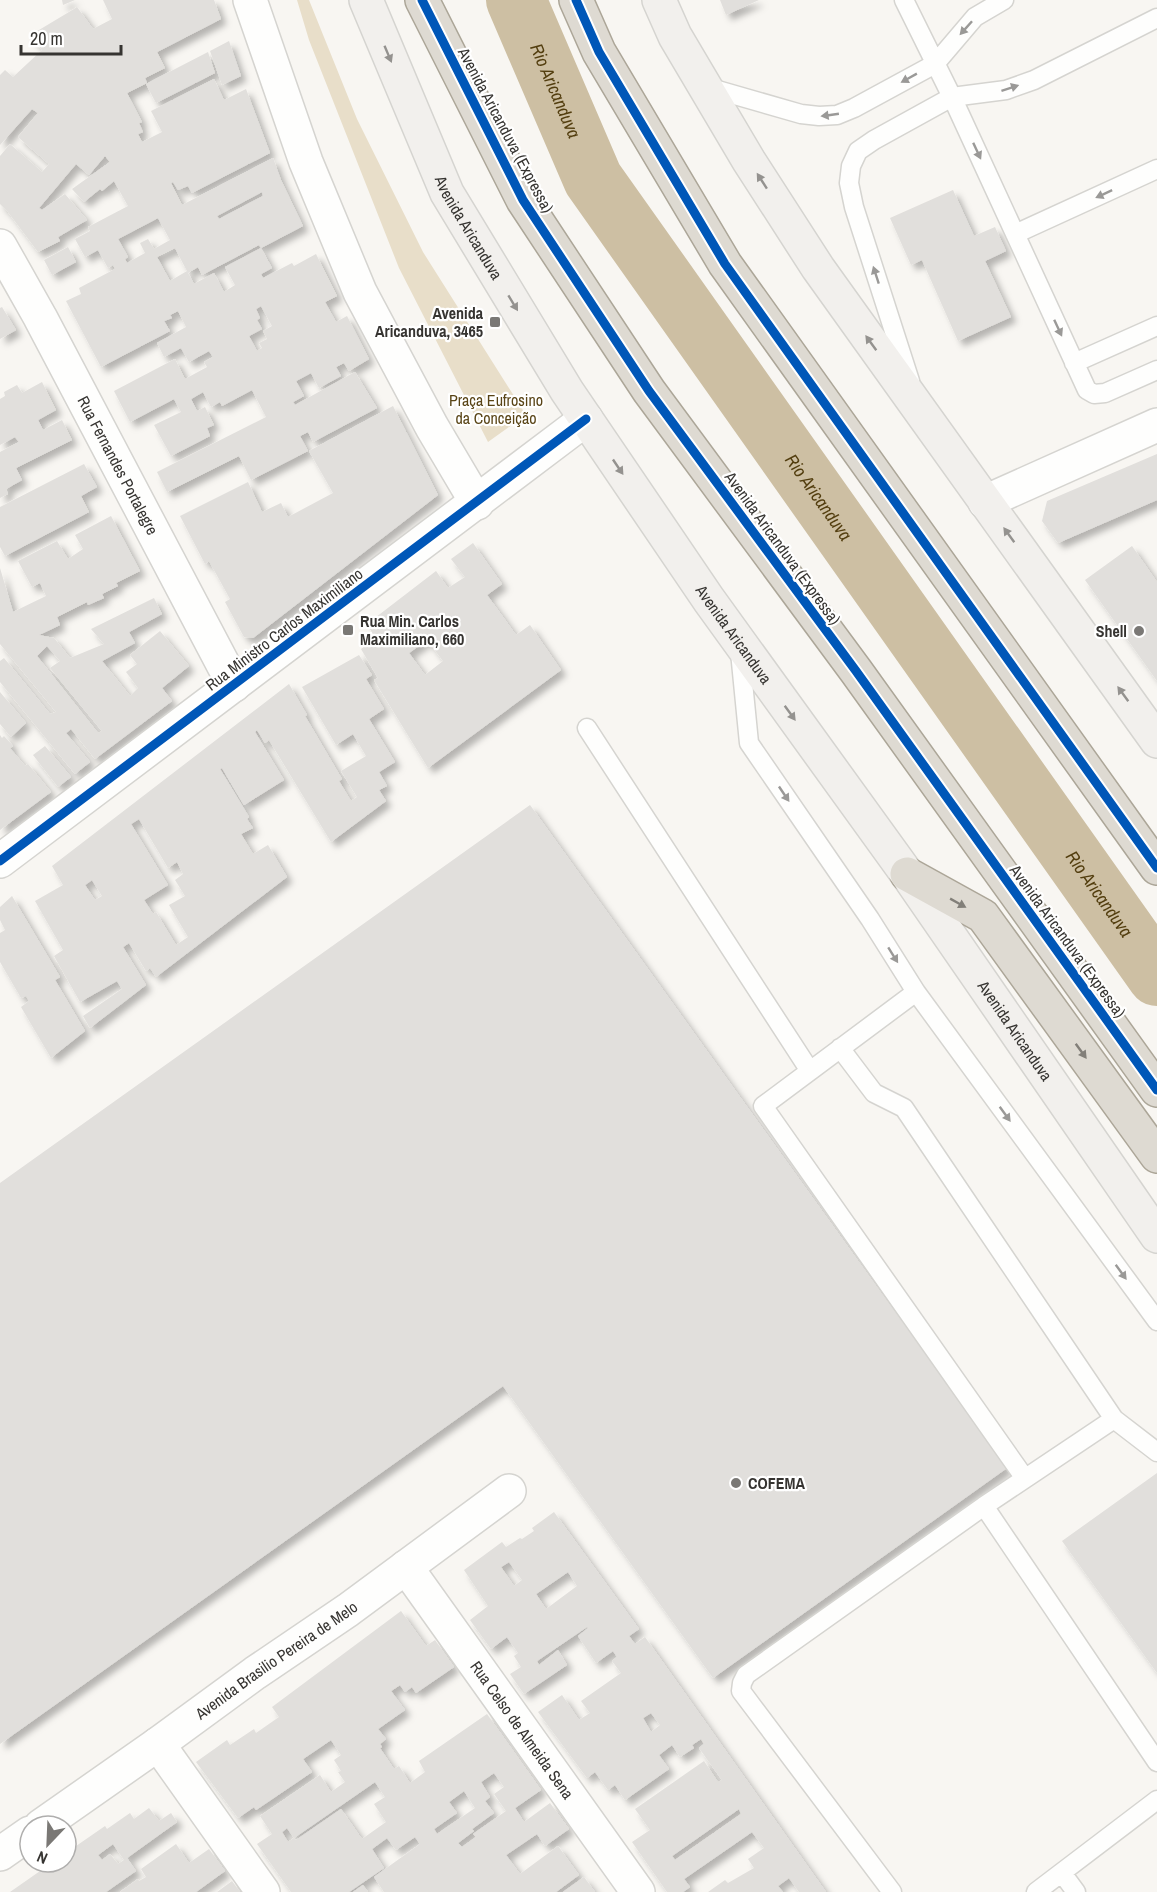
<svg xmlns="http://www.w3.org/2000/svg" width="1157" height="1892" viewBox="0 0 1157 1892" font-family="'Archivo Narrow',sans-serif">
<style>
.green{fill:#e8dec9}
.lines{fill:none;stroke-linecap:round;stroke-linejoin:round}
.river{stroke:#cdbfa3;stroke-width:60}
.building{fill:#e1dfdc;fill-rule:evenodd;filter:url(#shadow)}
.service-casing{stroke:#d5d4d0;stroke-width:21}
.minor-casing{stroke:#d5d4d0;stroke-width:36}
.secondary-casing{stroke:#d5d4d0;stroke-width:36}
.trunk-casing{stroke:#aca698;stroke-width:36}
.service{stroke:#fefefd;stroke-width:18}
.minor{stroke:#fefefd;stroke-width:33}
.secondary{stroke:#f2f0ed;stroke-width:33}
.trunk{stroke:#dedad2;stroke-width:33}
.cycleway-casing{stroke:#fff;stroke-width:13}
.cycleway{stroke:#0057b8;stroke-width:9}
.oneway{fill:#9a9997}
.oneway2{fill:#94928f}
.oneway3{fill:#827f79}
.poi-dot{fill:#7a7875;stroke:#fff;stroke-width:2}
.labels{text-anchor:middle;stroke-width:4.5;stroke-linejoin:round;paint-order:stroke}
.street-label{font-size:16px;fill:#363431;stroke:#fff}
.poi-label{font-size:16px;font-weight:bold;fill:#363431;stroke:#fff;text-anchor:end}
.park-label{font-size:16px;fill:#594416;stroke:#fff}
.water-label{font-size:18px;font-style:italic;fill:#533e0f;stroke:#fff}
</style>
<defs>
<filter id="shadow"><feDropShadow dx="5.5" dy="5.5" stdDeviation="3" flood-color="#0004"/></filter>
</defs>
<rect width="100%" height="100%" fill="#f8f6f2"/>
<path class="green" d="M297,0h12l48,119 66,133 103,163 -38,27 -89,-174 -90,-228z"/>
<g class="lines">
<path class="river" id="s1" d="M516,0l77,179 564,797"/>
</g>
<path class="building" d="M62,0h13l-12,5z
M103,0h111l7,19 -64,33 8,16 -20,10 2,5 -20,10 15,29 -3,1 4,9 -5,2 4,8 20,-10 -11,-21 63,-32 10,21 22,-11 24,64 -78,40 -4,-7 -10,4 -5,-8 -2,1 11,22 91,-47 8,22 22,46 -42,22 11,20 -11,6 2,4 29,-15 2,3 22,-12 21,42 -12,6 11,20 11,-6 22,43 -20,12 -5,-8 -8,4 5,9 -22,12 -8,-15 -15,8 8,15 -11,6 2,3 60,-33 22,36 -64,34 -5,-10 -8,4 8,15 -57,29 -12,-24 -72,36 -10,-20 109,-55 -14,-27 -30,16 -2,-4 -9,5 -8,-15 -12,7 6,12 8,-4 9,18 -7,3 3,8 -39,20 -17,-31 27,-13 -7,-13 -44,23 -16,-31 61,-32 10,20 22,-12 -3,-5 9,-5 -4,-6 -20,11 -8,-14 -17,9 -7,-14 29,-16 -8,-16 -8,4 2,3 -8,3 6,10 -69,36 -35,-66 15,-7 -2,-6 36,-19 -2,-4 -5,3 -10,-18 -13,7 -10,-18 15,-8 -2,-4 40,-21 -14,-25 -12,10 -2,-2 -16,13 -12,-13 38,-27 -5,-6 -16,19 -13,-11 -37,44 3,2 23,-16 22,26 -29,17 2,4 -22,11 -30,-40 -8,-8v-48l10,-12 32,28 7,-8 -31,-27 20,-24 -6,-4 -32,36v-70l5,-5 8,7 29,-27 -13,-14 45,-27 3,-2 16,22 19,-10zM262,192l1,4 -44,23 -2,-3zM158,218l12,22 -16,9 -6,-10 -8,4 5,10 -18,10 -2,-4 3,-2 -10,-18zM259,245l2,3 -36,19 10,18 -11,7 -10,-19 -20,11 -7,-13 -17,10 -13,-24 18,-9 13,25 10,-6 4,8zM261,306l11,20 -9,5 4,8 -8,4 3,5 -5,3 -8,-15 13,-7 -5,-9 3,-2 -4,-9z
M720,0h39l-33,15z
M229,41l12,35 -19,9 -12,-34z
M208,52l7,21 -59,30 -10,-19z
M953,190l21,46 21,-9 11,24 -21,10 26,56 -53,24 -36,-81 -11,5 -21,-47z
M68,247l8,15 -24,13 -8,-15z
M2,307l14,23 -16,9v-31z
M42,382l14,28 -18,10 5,10 19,-10 10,20 -56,28 6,12 -16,9 2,5 -8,4v-46l19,-10 -4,-5 -15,8v-46l5,-3 -1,-4 13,-7 5,8z
M393,406l45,89 -185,143 -9,-1 -19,-35 5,-3 -21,-38 -4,3 -25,-48 68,-34 14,30 19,-9 7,14 45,-24 -24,-42z
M1157,454v46l-99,43 -16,-22 5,-20z
M84,464l13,23 -16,9 8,16 -84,44 -5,-9v-40z
M111,516l29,55 -24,12 2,3 -16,8 2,4 -16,7 -1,-3 -30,15 3,8 -21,10 15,3 16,20 34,-14 -13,-15 63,-31 8,16 -33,18 6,11 -33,18 28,35 8,-8 -12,-16 11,-8 -7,-9 30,-24 29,35 -27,22 10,13 -77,58 -24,-30 -5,4 24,29 -15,12 -75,-92v-21l4,-3 46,56 6,-2 -56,-68v-76l13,44 33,-16 -6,-13 -8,4 -14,-26 39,-20 11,18 15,-10 -8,-14zM47,646l13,15 -10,7 52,63 -4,2 -61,-77z
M473,543l29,41 -15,11 29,40 14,-10 31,45 -133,98 -54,-88 4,-2 -17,-29 15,-10 -9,-15 69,-53 12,17 17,-11 -14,-18zM427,640l16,21 -18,14 -16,-22z
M1132,546l25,36v99l-72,-101z
M359,655l13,20 -6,4 18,30 -15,10 26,43 -16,10 8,14 -8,4 7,11 -55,41 -62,-102 -4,3 -8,-13 -2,2 29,48 -40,25 -22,-37 -2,1 29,48 -2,2 6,9 -12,6 12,20 15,-9 19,32 -131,100 -6,-9 -4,3 -17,-28 -6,4 23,38 -56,43 -7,-12 39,-27 -5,-8 -37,21 -26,-46 9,-6 -28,-49 28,-16 -11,-19 237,-182 18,31 -2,1 37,63 -3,2 12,20 6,-4 -16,-26 25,-15 -13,-22 -17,11 -34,-58zM139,819l29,49 9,-6 6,12 -8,6 10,16 -16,9 19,32 -12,8 -20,-33 -3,2 -9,-14 24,-15 -37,-61zM92,880l10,16 -7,4 -10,-15z
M0,692l26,31 -15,14 -11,-13z
M0,735l2,3 2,-2 9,10 -3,2 15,18 3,-2 23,28 -51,38z
M45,746l26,31 -13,10 -25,-32z
M530,805l477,663 -294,210 -210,-292 -503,358v-561z
M12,896l48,81 -5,3 30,51 -34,27 -30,-51 8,-6 -3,-5 -5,2 -21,-36v-29l5,-3 -5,-10v-13z
M1157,1473v200l-95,-132z
M554,1512l85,117 -10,7 6,8 10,-7 181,255h-27l-10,-14 -11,8 5,6h-75l17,-12 3,3 26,-15 -6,-9 16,-11 -12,-16 -68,47 6,8 -7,5h-16l-35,-50 18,-12 -15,-21 69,-48 14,21 4,-2 -23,-32 5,-4 -3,-5 -9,6 2,3 -14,9 -8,-12 -13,10 10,14 -44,31 -10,-15 -7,5 -13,-18 -8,6 -49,-66 24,-17 17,25 11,-7 -9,-12 40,-28 -9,-12 5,-4 -4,-6 -17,12 -18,-27 10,-8 -1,-1 -50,34 2,4 19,-15 9,15 -43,29 -14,-20 11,-7 -7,-11 4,-3 -11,-16 -16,12 -21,-29 18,-14 -24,-36 38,-28 4,5 14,-9 2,1 12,-8 -2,-3zM509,1562l13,18 -8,6 -13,-19zM568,1572l9,14 -31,23 -10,-15zM651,1713l9,12 -9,7 -8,-14zM739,1809l2,5 -66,46 -3,-4z
M401,1611l25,35 9,-6 19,27 -38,26 -4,-6 -7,5 -5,-7 -9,6 14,19 -27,19 8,10 -6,5 2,3 -2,1 14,21 5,-3 11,17 15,-11 -6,-11 68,-47 54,76 -26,18 9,14 26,-19 19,26 -24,17 -8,-12 -31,21 14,19 38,-28 21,29 -23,17h-172l-10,-15 46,-33 -5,-7 -19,13 -9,-12 -15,11 12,19 -35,24h-58l-34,-48 15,-10 -12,-18 60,-41 11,17 14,-10 -7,-10 3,-1 -7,-11 7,-5 -10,-15 -28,19 9,13 -56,38 -2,-3 -16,11 -42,-56 31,-22 3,5 24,-16 2,4 23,-16 -7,-10zM494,1773l10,14 -10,7 12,17 -33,23 3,3 -14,10 -4,-4 16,-12 -2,-2 22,-16 -9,-12 5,-4 -9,-15zM375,1782l10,15 -11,7 12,18 -24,17 -21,-30 -45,31 -2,-2 -6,4 -6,-10 5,-4 7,10zM464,1791l11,17 -38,26 -3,-5 23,-16 -8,-11z
M149,1808l10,13 12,-8 6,9 -50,36 9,13 -30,21h-96l43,-30h13v-9l39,-27 2,3 23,-16 4,6zM113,1844l11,16 -6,4 -8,-10 -8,6 -4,-5z
M176,1844l13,19 20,-14 16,22 -29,21h-76l18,-13 1,2 7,-4 -5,-8z
M584,1877l11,15h-32z
M232,1881l8,11h-23z
M363,1885l5,7h-15z"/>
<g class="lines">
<defs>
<path id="service" d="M904,0l48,97 135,293 7,4 11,-1 52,-23
M707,87l94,27 18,2 18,-1 17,-7 81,-44 40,-47 29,-17
M1015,234l142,-65
M1074,363l83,-37
M910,381l-56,-174 -5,-24 2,-17 7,-15 16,-11 78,-43 54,-7 28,-10 123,-62
M740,652l9,91 121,176 46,73 241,329
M587,728l223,343
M916,992l-153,114 261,371
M840,1048l34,45 30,15 210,311 -130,87 -238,169 -4,8 -1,8 151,201
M1114,1419l43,33
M984,1506l173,256
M1062,1873l14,19
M1036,1892l121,-92"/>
<g id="minor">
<path d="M250,0l56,162 54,130 72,135 45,76"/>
<path id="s2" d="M0,246l40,71 194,368"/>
<path d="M985,502l172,-77"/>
<path d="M0,861l586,-442"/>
<path id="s3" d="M406,1567l232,325"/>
<path d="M158,1744l105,148"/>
<path id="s4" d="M41,1826l117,-82 97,-71 93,-63 161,-119"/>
<path d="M0,1854l30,-21"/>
</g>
<g id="secondary">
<path id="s5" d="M366,0l81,193 120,198 142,209 198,274 250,362"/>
<path d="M659,0l16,36 74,125 69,107 339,473"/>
</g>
<path id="trunk" d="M422,0l101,200 126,191 207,280 301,419
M576,0l23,52 126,212 432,604
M907,874l76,42 174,240"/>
</defs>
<use href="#service" class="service-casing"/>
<use href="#minor" class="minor-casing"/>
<use href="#secondary" class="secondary-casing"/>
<use href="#trunk" class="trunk-casing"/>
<use href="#service" class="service"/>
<use href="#minor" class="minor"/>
<use href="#secondary" class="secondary"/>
<use href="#trunk" class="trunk"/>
<defs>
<path id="cycleway" d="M422,0l101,200 126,191 207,280 301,419
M576,0l23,52 126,212 432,604
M0,861l586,-442"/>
</defs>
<use href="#cycleway" class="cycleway-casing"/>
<use href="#cycleway" class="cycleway"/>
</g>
<defs><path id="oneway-solid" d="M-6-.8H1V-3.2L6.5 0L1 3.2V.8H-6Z" transform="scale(1.5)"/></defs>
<g class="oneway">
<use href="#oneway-solid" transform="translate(966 28) rotate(132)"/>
<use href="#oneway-solid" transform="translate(909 78) rotate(151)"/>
<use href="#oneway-solid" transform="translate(1010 88) rotate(-18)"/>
<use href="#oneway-solid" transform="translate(830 115) rotate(172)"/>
<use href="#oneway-solid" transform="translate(977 151) rotate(65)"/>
<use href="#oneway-solid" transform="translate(1104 194) rotate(155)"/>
<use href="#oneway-solid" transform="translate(876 275) rotate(-108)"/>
<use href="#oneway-solid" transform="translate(1058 328) rotate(65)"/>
<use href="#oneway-solid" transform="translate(784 794) rotate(56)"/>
<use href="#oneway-solid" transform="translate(893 955) rotate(58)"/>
<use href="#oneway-solid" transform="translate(1005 1114) rotate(54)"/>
<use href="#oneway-solid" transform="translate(1121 1272) rotate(54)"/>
</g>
<g class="oneway2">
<use href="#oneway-solid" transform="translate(388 54) rotate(67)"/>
<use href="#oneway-solid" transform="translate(762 181) rotate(-123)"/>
<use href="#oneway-solid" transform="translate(513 303) rotate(59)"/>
<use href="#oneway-solid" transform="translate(871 343) rotate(-126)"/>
<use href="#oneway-solid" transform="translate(618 467) rotate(56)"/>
<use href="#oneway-solid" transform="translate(1009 535) rotate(-126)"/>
<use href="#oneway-solid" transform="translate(1123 694) rotate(-126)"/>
<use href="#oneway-solid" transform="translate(790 713) rotate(54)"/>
</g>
<g class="oneway3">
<use href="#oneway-solid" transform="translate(958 903) rotate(29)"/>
<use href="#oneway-solid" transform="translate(1081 1051) rotate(54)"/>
</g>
<g class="poi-dot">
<rect x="489" y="316" width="12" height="12" rx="3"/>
<rect x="342" y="624" width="12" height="12" rx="3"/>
<circle cx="1139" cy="631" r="6"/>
<circle cx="736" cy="1483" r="6"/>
</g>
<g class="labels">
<g class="street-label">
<text transform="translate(506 130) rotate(62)" y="6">Avenida Aricanduva (Expressa)</text>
<text dy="6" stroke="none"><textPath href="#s5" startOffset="250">Avenida Aricanduva</textPath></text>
<text dy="6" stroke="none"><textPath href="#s2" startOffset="249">Rua Fernandes Portalegre</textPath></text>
<text transform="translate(783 548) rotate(54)" y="6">Avenida Aricanduva (Expressa)</text>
<text transform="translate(284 629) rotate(-37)" y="6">Rua Ministro Carlos Maximiliano</text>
<text dy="6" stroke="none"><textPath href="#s5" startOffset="736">Avenida Aricanduva</textPath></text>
<text transform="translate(1068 941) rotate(54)" y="6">Avenida Aricanduva (Expressa)</text>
<text dy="6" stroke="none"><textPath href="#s5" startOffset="1222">Avenida Aricanduva</textPath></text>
<text dy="6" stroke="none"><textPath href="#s4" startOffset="288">Avenida Brasilio Pereira de Melo</textPath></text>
<text dy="6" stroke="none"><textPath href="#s3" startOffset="200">Rua Celso de Almeida Sena</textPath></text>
</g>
<g class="poi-label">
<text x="483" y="319">Avenida<tspan x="483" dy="18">Aricanduva, 3465</tspan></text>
<text x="360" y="627" text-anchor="start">Rua Min. Carlos<tspan x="360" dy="18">Maximiliano, 660</tspan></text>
<text x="1127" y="637">Shell</text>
<text x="748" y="1489" text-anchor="start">COFEMA</text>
</g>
<g class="park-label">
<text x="496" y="406">Praça Eufrosino<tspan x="496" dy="18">da Conceição</tspan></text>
</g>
<g class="water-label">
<text dy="6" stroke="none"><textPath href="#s1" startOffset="99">Rio Aricanduva</textPath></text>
<text dy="6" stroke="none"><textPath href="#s1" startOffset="585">Rio Aricanduva</textPath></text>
<text dy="6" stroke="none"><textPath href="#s1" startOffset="1071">Rio Aricanduva</textPath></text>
</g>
</g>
<g transform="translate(48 1844) rotate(203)"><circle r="28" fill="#ffffff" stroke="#afaead" stroke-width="1.5"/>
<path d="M0-4.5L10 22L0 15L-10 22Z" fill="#7a7875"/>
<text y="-9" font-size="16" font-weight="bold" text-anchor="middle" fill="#363431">N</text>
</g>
<path d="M21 45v9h100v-9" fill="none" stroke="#363431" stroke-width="3"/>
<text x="30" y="45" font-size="18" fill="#363431" stroke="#ffffff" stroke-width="4.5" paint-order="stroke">20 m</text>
</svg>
